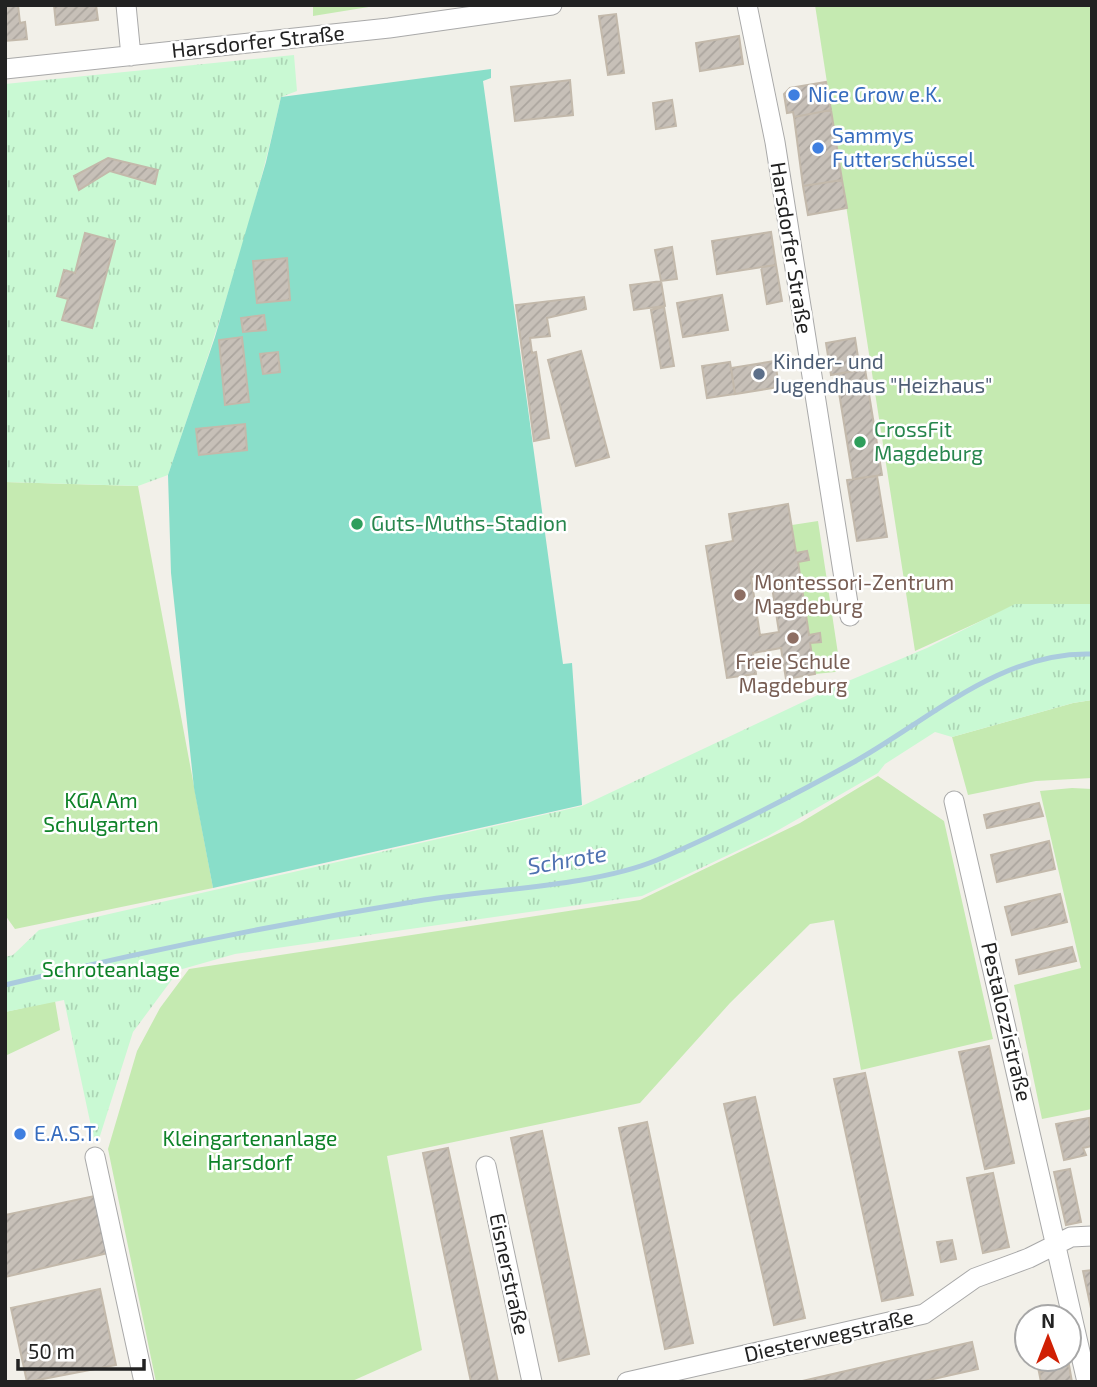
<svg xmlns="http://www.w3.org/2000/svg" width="1097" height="1387" viewBox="0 0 1097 1387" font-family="'Exo 2',sans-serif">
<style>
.grass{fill:#c5eab1}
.park{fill:url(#park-tufts)}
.pitch{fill:#89dec9}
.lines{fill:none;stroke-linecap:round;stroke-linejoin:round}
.stream{stroke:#abcbde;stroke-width:5}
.building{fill:url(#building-hatch);stroke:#c3b9ab;stroke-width:2;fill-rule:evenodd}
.minor-casing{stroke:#a9a9a9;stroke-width:21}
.minor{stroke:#fff;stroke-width:19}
.shop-dot{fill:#3f7fe0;stroke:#fff;stroke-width:2.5}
.service-dot{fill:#5c6f8a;stroke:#fff;stroke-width:2.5}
.leisure-dot{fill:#2e9e5b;stroke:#fff;stroke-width:2.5}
.education-dot{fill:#8d6e63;stroke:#fff;stroke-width:2.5}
.labels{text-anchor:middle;stroke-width:5;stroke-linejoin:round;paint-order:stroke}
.street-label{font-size:21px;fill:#222;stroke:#fff}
.shop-label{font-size:21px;fill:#366cbe;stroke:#fff;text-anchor:start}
.service-label{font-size:21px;fill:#4e5e75;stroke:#fff;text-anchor:start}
.leisure-label{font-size:21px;fill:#27864d;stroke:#fff;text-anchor:start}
.education-label{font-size:21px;fill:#785e54;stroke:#fff;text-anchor:start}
.park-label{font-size:21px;fill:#0e8228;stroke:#fff}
.water-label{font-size:23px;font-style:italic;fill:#4f72b1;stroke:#fff}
</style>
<defs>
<pattern id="park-tufts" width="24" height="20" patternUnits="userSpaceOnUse" patternTransform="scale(1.75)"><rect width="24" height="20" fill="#c9f9d3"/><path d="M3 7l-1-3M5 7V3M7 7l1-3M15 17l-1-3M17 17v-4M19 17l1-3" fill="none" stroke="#acd5b5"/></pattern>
<pattern id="building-hatch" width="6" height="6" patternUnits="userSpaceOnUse" patternTransform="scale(1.75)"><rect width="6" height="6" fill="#c7c0b8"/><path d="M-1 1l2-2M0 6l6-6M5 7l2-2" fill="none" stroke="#aba59e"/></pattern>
</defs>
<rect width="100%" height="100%" fill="#f2f0e9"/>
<path class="grass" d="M313,5h68l-68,11z
M815,5h277v599l-76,1 -101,46z
M5,482l133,4 75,402 -198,41 -10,-14z
M818,521l22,146 -5,5 -20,2 -5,-31 11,-1 -1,-9 -11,2 -17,-110z
M1092,700v78l-56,3 -68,14 -16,-58 121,-34z
M878,776l66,45 49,218 -132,31 -27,-150 -24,4 -80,79 -90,100 -253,53 35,194 -72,32h-194l-48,-233 29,-98 23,-43 29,-39 451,-69 160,-77z
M1072,788l20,1v320l-50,10 -28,-134 67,-17 -41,-177z
M55,1001l5,29 -55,26v-44z"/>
<path class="park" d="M294,55l3,36 -16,6c-29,129 -70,253 -113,378l-30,11 -133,-4v-398z
M1015,604h77v96l-19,3 -121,34 -17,-5 -50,32 -7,9 -110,63 -126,60 -407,58 -56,16 -46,62 -34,107 -5,1 -30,-140 -59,12v-55l8,-2 26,-25 543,-124 259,-122 86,-36z"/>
<path class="pitch" d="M491,69v9l-8,3 80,583 9,-1 10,142 -369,83 -19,-100 -23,-215 -3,-98 47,-138 51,-175 15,-65z"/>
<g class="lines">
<path class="stream" d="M5,985c139,-34 278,-62 419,-85 69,-11 171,-14 233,-40 64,-27 137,-65 197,-98 75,-42 147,-111 238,-108"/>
</g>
<path class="building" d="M5,5h13l2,18 5,-1 2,17 -22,2z
M54,5h42l2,15 -42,5z
M616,14l8,59 -16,2 -9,-59z
M739,36l4,28 -43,7 -4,-28z
M570,80l3,35 -58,6 -4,-34z
M826,82l5,28 -37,7 -1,-5 -6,1 -3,-19 6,-6z
M672,100l4,26 -20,3 -3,-26z
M831,110l11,70 -39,6 -9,-69z
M108,158l50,12 -3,14 -45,-13 -31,19 -5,-14z
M842,180l5,28 -39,7 -5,-29z
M771,232l5,33 -59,9 -5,-33z
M85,233l30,8 -23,87 -30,-8 6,-21 -11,-3 7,-26 11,3z
M672,247l5,32 -16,2 -6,-31z
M287,258l3,42 -33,3 -4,-42z
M776,265l6,36 -15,3 -6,-37z
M661,281l4,25 -31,4 -4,-25z
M722,295l6,35 -45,7 -6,-34z
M584,297l2,12 -39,9 3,18 -20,2 2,15 4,-1 13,86 -15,3 -18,-136z
M664,307l10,59 -13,2 -10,-58z
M264,315l2,15 -23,2 -2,-14z
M242,337l7,65 -24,3 -6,-65z
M855,338l5,32 -29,5 -5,-32z
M581,351l28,106 -33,9 -28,-106z
M278,352l2,20 -17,2 -3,-20z
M775,361l4,26 -44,7 -4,-26z
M730,362l5,32 -28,4 -5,-32z
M865,369l17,106 -29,4 -17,-105z
M245,424l2,26 -48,5 -3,-26z
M877,476l10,61 -30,4 -10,-61z
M788,504l8,49 11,-2 2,9 -11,2 11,73 11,-2 1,9 -11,1 5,31 -29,5 -5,-31 -28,5 3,21 -29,4 -21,-132 27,-5 -4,-27zM770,574l9,58 -19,3 -9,-58z
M1039,803l4,13 -56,12 -3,-13z
M1049,841l6,28 -58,13 -6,-27z
M1060,894l7,28 -55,13 -7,-28z
M1072,947l4,14 -57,13 -3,-14z
M989,1046l25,117 -29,6 -26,-117z
M865,1073l48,222 -31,6 -48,-222z
M755,1097l50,221 -31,7 -50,-221z
M1089,1118l3,28 -9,2 3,7 -22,5 -8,-36z
M647,1122l46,221 -28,6 -46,-221z
M542,1131l47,223 -30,7 -48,-223z
M448,1148l26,121 24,113h-27l-48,-229z
M1070,1169l11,53 -15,3 -12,-53z
M993,1173l16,74 -26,6 -16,-75z
M95,1196l13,57 -103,24v-62z
M952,1240l4,19 -15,3 -4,-20z
M1092,1270v43l-9,-42z
M100,1289l16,76 -89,17 -16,-74z
M972,1342l6,27 -58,13h-122z
M1036,1359h32l1,6 -30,7z
M1069,1365l3,17h-31l-2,-10z"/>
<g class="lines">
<defs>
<path id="minor" d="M126,5l5,51
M747,5l28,137 75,474
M5,69l384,-41 163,-23
M954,801l133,581
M95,1157l49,225
M486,1166l46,216
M627,1382l297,-68 51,-36 54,-20 42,-21 21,-1"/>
</defs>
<use href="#minor" class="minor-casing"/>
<use href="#minor" class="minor"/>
</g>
<g class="shop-dot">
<circle cx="794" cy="95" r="7"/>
<circle cx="818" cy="148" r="7"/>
<circle cx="20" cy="1134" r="7"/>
</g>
<circle class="service-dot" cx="759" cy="374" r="7"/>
<g class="leisure-dot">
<circle cx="860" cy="442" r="7"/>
<circle cx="357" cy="524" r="7"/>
</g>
<g class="education-dot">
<circle cx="740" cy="595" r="7"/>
<circle cx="793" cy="638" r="7"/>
</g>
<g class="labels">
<g class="street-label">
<text transform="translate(258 42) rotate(-6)" y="7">Harsdorfer Straße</text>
<text transform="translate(791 248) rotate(81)" y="7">Harsdorfer Straße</text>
<text transform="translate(1006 1022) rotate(77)" y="7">Pestalozzistraße</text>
<text transform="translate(509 1274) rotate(78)" y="7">Eisnerstraße</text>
<text transform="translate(829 1336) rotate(-13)" y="7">Diesterwegstraße</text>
</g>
<g class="shop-label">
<text x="808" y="102">Nice Grow e.K.</text>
<text x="832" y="143">Sammys<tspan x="832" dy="24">Futterschüssel</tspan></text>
<text x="34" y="1141">E.A.S.T.</text>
</g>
<g class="service-label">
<text x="773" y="369">Kinder- und<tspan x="773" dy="24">Jugendhaus "Heizhaus"</tspan></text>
</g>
<g class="leisure-label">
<text x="874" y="437">CrossFit<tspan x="874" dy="24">Magdeburg</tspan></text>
<text x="371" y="531">Guts-Muths-Stadion</text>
</g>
<g class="education-label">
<text x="754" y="590">Montessori-Zentrum<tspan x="754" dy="24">Magdeburg</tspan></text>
<text x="793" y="669" text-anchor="middle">Freie Schule<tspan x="793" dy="24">Magdeburg</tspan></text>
</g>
<g class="park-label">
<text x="101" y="808">KGA Am<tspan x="101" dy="24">Schulgarten</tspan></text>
<text x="111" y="977">Schroteanlage</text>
<text x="250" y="1146">Kleingartenanlage<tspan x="250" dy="24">Harsdorf</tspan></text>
</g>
<g class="water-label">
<text transform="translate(567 860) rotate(-10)" y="8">Schrote</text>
</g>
</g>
<rect width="1097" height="1387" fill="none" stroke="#222222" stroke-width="14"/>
<g transform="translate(1048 1338)"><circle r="33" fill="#ffffff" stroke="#a7a7a7" stroke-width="2"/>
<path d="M0-5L12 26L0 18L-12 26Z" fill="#d02004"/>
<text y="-10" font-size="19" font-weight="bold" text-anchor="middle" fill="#222222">N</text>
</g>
<path d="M18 1359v10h126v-10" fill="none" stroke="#222222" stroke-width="3.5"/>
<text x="28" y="1359" font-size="21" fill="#222222" stroke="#ffffff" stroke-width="5" paint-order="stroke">50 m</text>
</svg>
